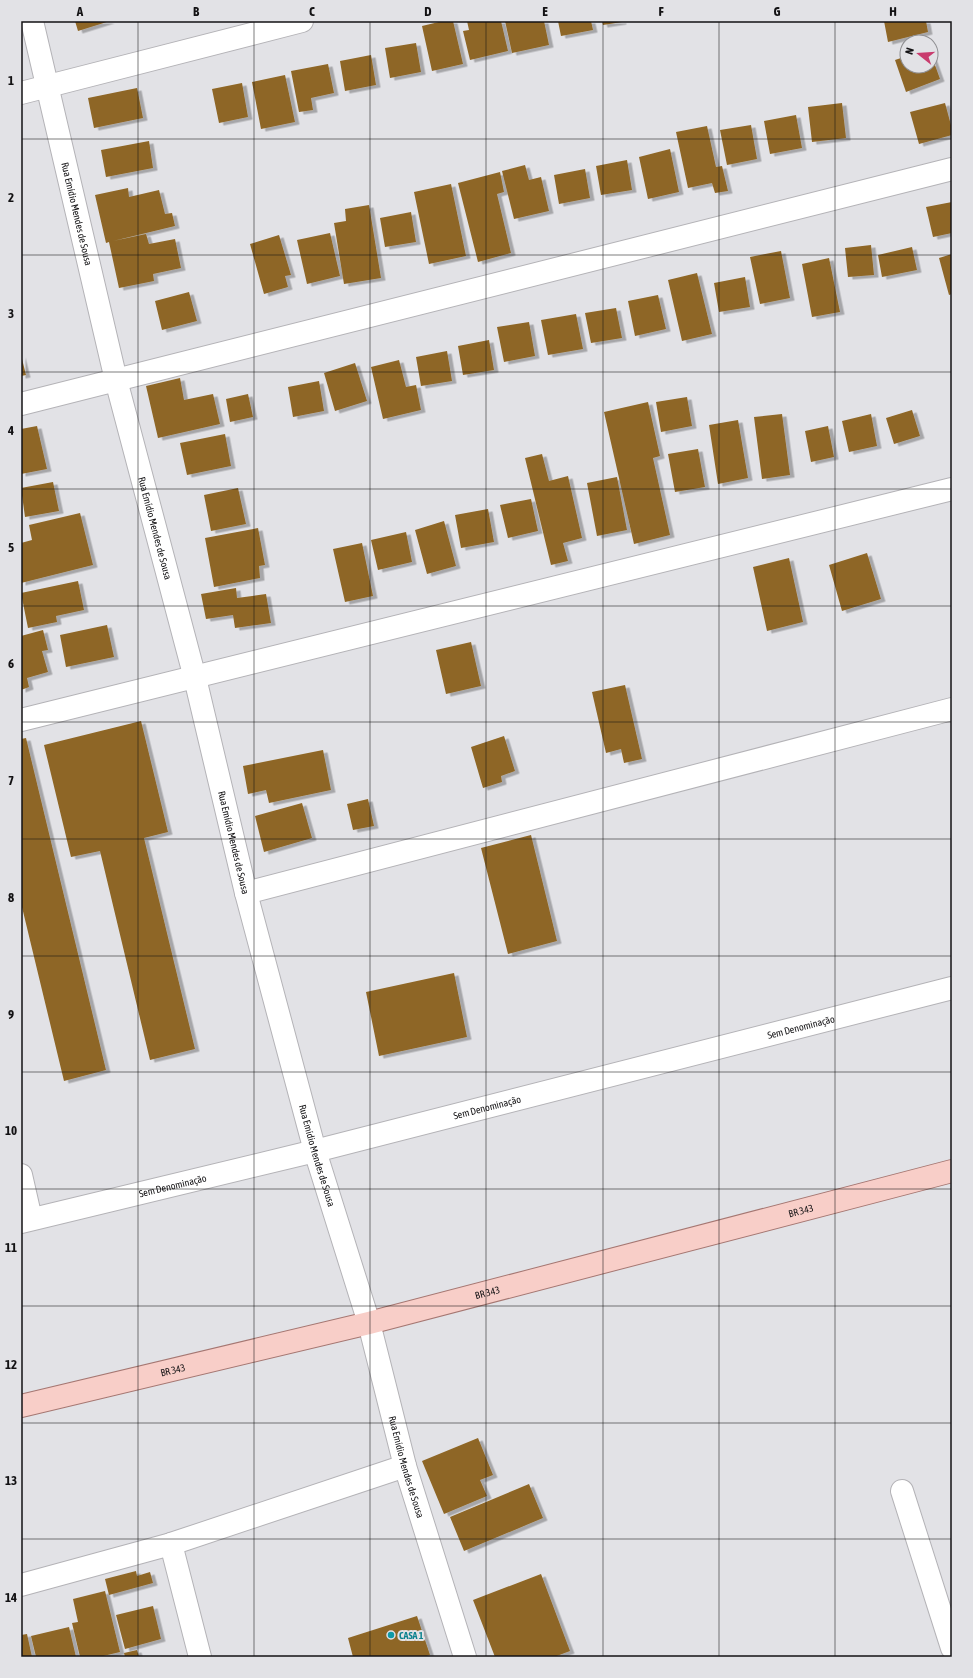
<svg xmlns="http://www.w3.org/2000/svg" width="973" height="1678" viewBox="0 0 973 1678" font-family="'Asap Condensed',sans-serif">
<style>
.building{fill:#8e6625;filter:url(#shadow)}
.lines{fill:none;stroke-linecap:round;stroke-linejoin:round}
.minor-casing{stroke:#b4b3b7;stroke-width:24}
.major-casing{stroke:#a57772;stroke-width:24}
.minor{stroke:#fff;stroke-width:22}
.major{stroke:#f8cec8;stroke-width:22}
.grid{fill:none;stroke:#131214;stroke-width:1;stroke-opacity:0.55}
.culture-dot{fill:#0f9aa8;stroke:#e2e2e6;stroke-width:1.5}
.labels{text-anchor:middle;stroke-width:4;stroke-linejoin:round;paint-order:stroke}
.street-label{font-size:10px;fill:#131214;stroke:#e2e2e6}
.culture-label{font-size:10px;font-weight:bold;fill:#0d838f;stroke:#e2e2e6;text-anchor:start}
.neatline{fill:none;stroke:#131214;stroke-width:1.5}
.grid-label{font-size:13px;text-anchor:middle;font-weight:bold;fill:#131214}
</style>
<defs>
<filter id="shadow"><feDropShadow dx="4.5" dy="2.5" stdDeviation="0" flood-color="#0004"/></filter>
</defs>
<rect width="100%" height="100%" fill="#e2e2e6"/>
<path class="building" d="M75,21h35l-32,10z
M443,21h10l10,43 -31,7 -10,-45z
M467,21h34l7,30 -38,9 -7,-29 6,-1z
M505,21h39l5,24 -37,8z
M558,21h33l2,9 -32,6z
M602,21h20v1l-19,3z
M884,21h42l2,11 -40,10z
M416,43l5,29 -31,6 -5,-30z
M931,54l9,25 -34,13 -11,-32 12,-4v10h24z
M371,55l5,30 -31,6 -5,-30z
M328,64l6,29 -23,5 2,12 -14,2 -8,-41z
M285,75l10,47 -34,7 -9,-47z
M242,83l6,34 -29,6 -7,-34z
M137,88l6,30 -49,10 -6,-30z
M842,103l4,35 -34,4 -4,-35z
M945,103l7,26v6l-33,9 -9,-32z
M796,115l6,33 -32,6 -6,-33z
M751,125l6,34 -30,6 -7,-35z
M707,126l9,41 6,-1 6,25 -13,2 -3,-10 -24,5 -12,-56z
M149,141l4,27 -47,9 -5,-27z
M670,149l9,43 -31,7 -9,-42z
M627,160l5,30 -31,5 -5,-29z
M525,165l4,15 12,-3 8,34 -35,8 -12,-48z
M585,169l5,29 -31,6 -5,-29z
M500,172l4,20 -7,2 14,59 -33,9 -20,-79z
M451,184l15,72 -37,8 -15,-72z
M128,188l1,9 30,-7 6,24 7,-1 3,13 -62,15 33,-7 3,10 26,-5 6,29 -28,6 1,7 -35,7 -10,-46 -3,1 -11,-48z
M952,202v31l-19,4 -7,-30z
M369,205l12,73 -37,6 -10,-61 12,-2 -1,-12z
M411,212l5,30 -31,5 -5,-29z
M330,233l10,43 -33,8 -10,-44z
M279,235l12,40 -6,1 3,11 -24,7 -14,-50z
M871,245l3,30 -26,2 -3,-29z
M912,247l5,23 -35,7 -4,-22z
M781,251l9,47 -30,6 -10,-47z
M952,254v40l-3,1 -10,-37z
M829,258l11,54 -28,5 -10,-53z
M697,273l15,61 -30,7 -14,-61z
M745,277l5,30 -31,5 -5,-29z
M189,292l8,29 -35,9 -7,-29z
M658,295l8,34 -31,7 -7,-35z
M616,308l6,30 -31,5 -6,-30z
M576,314l7,35 -35,6 -7,-35z
M529,322l6,34 -31,6 -7,-35z
M489,340l5,30 -31,5 -5,-29z
M447,351l5,30 -31,5 -5,-29z
M21,355l5,20 -5,1z
M399,360l7,27 10,-2 5,25 -38,9 -12,-52z
M355,363l12,38 -32,10 -11,-38z
M180,378l4,22 29,-6 7,30 -62,14 -12,-52z
M319,381l5,30 -31,6 -5,-30z
M248,394l5,23 -23,5 -4,-23z
M687,397l5,29 -31,6 -5,-30z
M648,402l12,54 -7,2 17,77 -36,9 -30,-132z
M912,410l8,26 -26,8 -8,-26z
M782,414l8,61 -28,4 -8,-62z
M871,414l6,32 -28,6 -7,-31z
M738,420l10,58 -30,6 -9,-59z
M37,426l10,43 -26,5v-45z
M828,426l6,31 -23,5 -6,-31z
M225,434l6,32 -44,9 -7,-32z
M698,449l7,38 -30,5 -7,-38z
M542,454l7,27 19,-5 14,62 -19,5 5,18 -17,4 -26,-107z
M617,477l10,53 -30,6 -10,-53z
M53,482l6,29 -34,6 -4,-29z
M238,488l8,36 -35,7 -7,-36z
M531,499l7,32 -30,7 -8,-33z
M488,509l6,33 -33,6 -6,-33z
M80,513l13,52 -72,18v-40l11,-3 -3,-15z
M444,521l12,45 -29,8 -12,-44z
M258,528l7,37 -6,1 1,12 -46,9 -9,-49z
M406,532l6,30 -34,8 -7,-30z
M362,543l11,53 -28,6 -12,-53z
M867,553l14,46 -39,12 -13,-46z
M789,558l14,64 -36,9 -14,-64z
M78,581l6,29 -28,6 1,6 -29,6 -7,-35z
M236,588l1,10 29,-4 5,29 -36,5 -2,-13 -27,4 -5,-25z
M107,625l7,32 -48,10 -6,-32z
M43,630l5,20 -6,1 6,21 -21,6 2,9 -8,3v-54z
M471,642l10,44 -35,8 -10,-44z
M625,685l17,74 -18,4 -3,-14 -15,4 -14,-61z
M141,721l27,111 -24,6 51,211 -45,11 -50,-209 -29,6 -27,-112z
M504,736l11,35 -14,5 1,6 -19,6 -12,-41z
M26,738l80,332 -42,11 -43,-178v-164z
M323,750l8,40 -62,13 -3,-13 -18,4 -5,-28z
M368,799l6,27 -21,4 -6,-26z
M302,803l10,35 -48,14 -9,-36z
M531,835l26,106 -49,13 -27,-106z
M454,973l13,64 -88,19 -13,-64z
M478,1438l15,37 -13,5 7,16 -43,18 -22,-53z
M529,1484l14,34 -79,33 -14,-34z
M136,1571l1,5 13,-4 3,11 -44,12 -4,-16z
M541,1574l29,77 -16,6h-59l-22,-57z
M105,1591l15,61 -21,5h-19l-8,-34 6,-1 -5,-23z
M153,1606l8,33 -36,10 -9,-34z
M417,1616l13,39 -7,2h-70l-5,-19z
M69,1627l7,30h-40l-5,-21z
M27,1634l5,23h-11v-22z
M137,1650l2,7h-14l-1,-4z"/>
<g class="lines">
<defs>
<g id="minor">
<path id="s1" d="M32,21l84,359 79,298 51,215 69,258 54,172 36,143 60,191"/>
<path d="M21,93l281,-72"/>
<path d="M21,404l931,-235"/>
<path d="M21,720l931,-231"/>
<path d="M246,893l706,-184"/>
<path d="M21,1175l10,44"/>
<path id="s2" d="M21,1222l294,-71 637,-163"/>
<path d="M902,1491l50,157"/>
<path d="M21,1585l150,-41"/>
<path d="M200,1657l-29,-113 234,-78"/>
</g>
<g id="major">
<path id="s3" d="M21,1406l348,-83 583,-152"/>
</g>
</defs>
<use href="#minor" class="minor-casing"/>
<use href="#major" class="major-casing"/>
<use href="#minor" class="minor"/>
<use href="#major" class="major"/>
</g>
<path class="grid" d="M138,21v1636M254,21v1636M370,21v1636M486,21v1636M603,21v1636M719,21v1636M835,21v1636M21,139h931M21,255h931M21,372h931M21,489h931M21,606h931M21,722h931M21,839h931M21,956h931M21,1072h931M21,1189h931M21,1306h931M21,1423h931M21,1539h931"/>
<circle class="culture-dot" cx="391" cy="1635" r="4"/>
<g class="labels">
<g class="street-label">
<text dy="4" stroke="none"><textPath href="#s1" startOffset="198">Rua Emídio Mendes de Sousa</textPath></text>
<text dy="4" stroke="none"><textPath href="#s1" startOffset="522">Rua Emídio Mendes de Sousa</textPath></text>
<text dy="4" stroke="none"><textPath href="#s1" startOffset="846">Rua Emídio Mendes de Sousa</textPath></text>
<text dy="4" stroke="none"><textPath href="#s2" startOffset="804">Sem Denominação</textPath></text>
<text dy="4" stroke="none"><textPath href="#s2" startOffset="480">Sem Denominação</textPath></text>
<text dy="4" stroke="none"><textPath href="#s1" startOffset="1170">Rua Emídio Mendes de Sousa</textPath></text>
<text dy="4" stroke="none"><textPath href="#s2" startOffset="156">Sem Denominação</textPath></text>
<text dy="4" stroke="none"><textPath href="#s3" startOffset="804">BR 343</textPath></text>
<text dy="4" stroke="none"><textPath href="#s3" startOffset="480">BR 343</textPath></text>
<text dy="4" stroke="none"><textPath href="#s3" startOffset="156">BR 343</textPath></text>
<text dy="4" stroke="none"><textPath href="#s1" startOffset="1494">Rua Emídio Mendes de Sousa</textPath></text>
</g>
<g class="culture-label">
<text x="399" y="1639">CASA 1</text>
</g>
</g>
<rect width="973" height="1678" fill="none" stroke="#e2e2e6" stroke-width="44"/>
<g transform="translate(919 54) rotate(287)"><circle r="19" fill="#e2e2e6" stroke="#8f8f92"/>
<path d="M0-3L7 15L0 10L-7 15Z" fill="#c93c6e"/>
<text y="-6" font-size="11" font-weight="bold" text-anchor="middle" fill="#131214">N</text>
</g>
<rect x="22" y="22" width="929" height="1634" class="neatline"/>
<g class="grid-label">
<text x="80" y="16">A</text>
<text x="196" y="16">B</text>
<text x="312" y="16">C</text>
<text x="428" y="16">D</text>
<text x="545" y="16">E</text>
<text x="661" y="16">F</text>
<text x="777" y="16">G</text>
<text x="893" y="16">H</text>
<text x="11" y="85">1</text>
<text x="11" y="202">2</text>
<text x="11" y="318">3</text>
<text x="11" y="435">4</text>
<text x="11" y="552">5</text>
<text x="11" y="668">6</text>
<text x="11" y="785">7</text>
<text x="11" y="902">8</text>
<text x="11" y="1019">9</text>
<text x="11" y="1135">10</text>
<text x="11" y="1252">11</text>
<text x="11" y="1369">12</text>
<text x="11" y="1485">13</text>
<text x="11" y="1602">14</text>
</g>
</svg>
